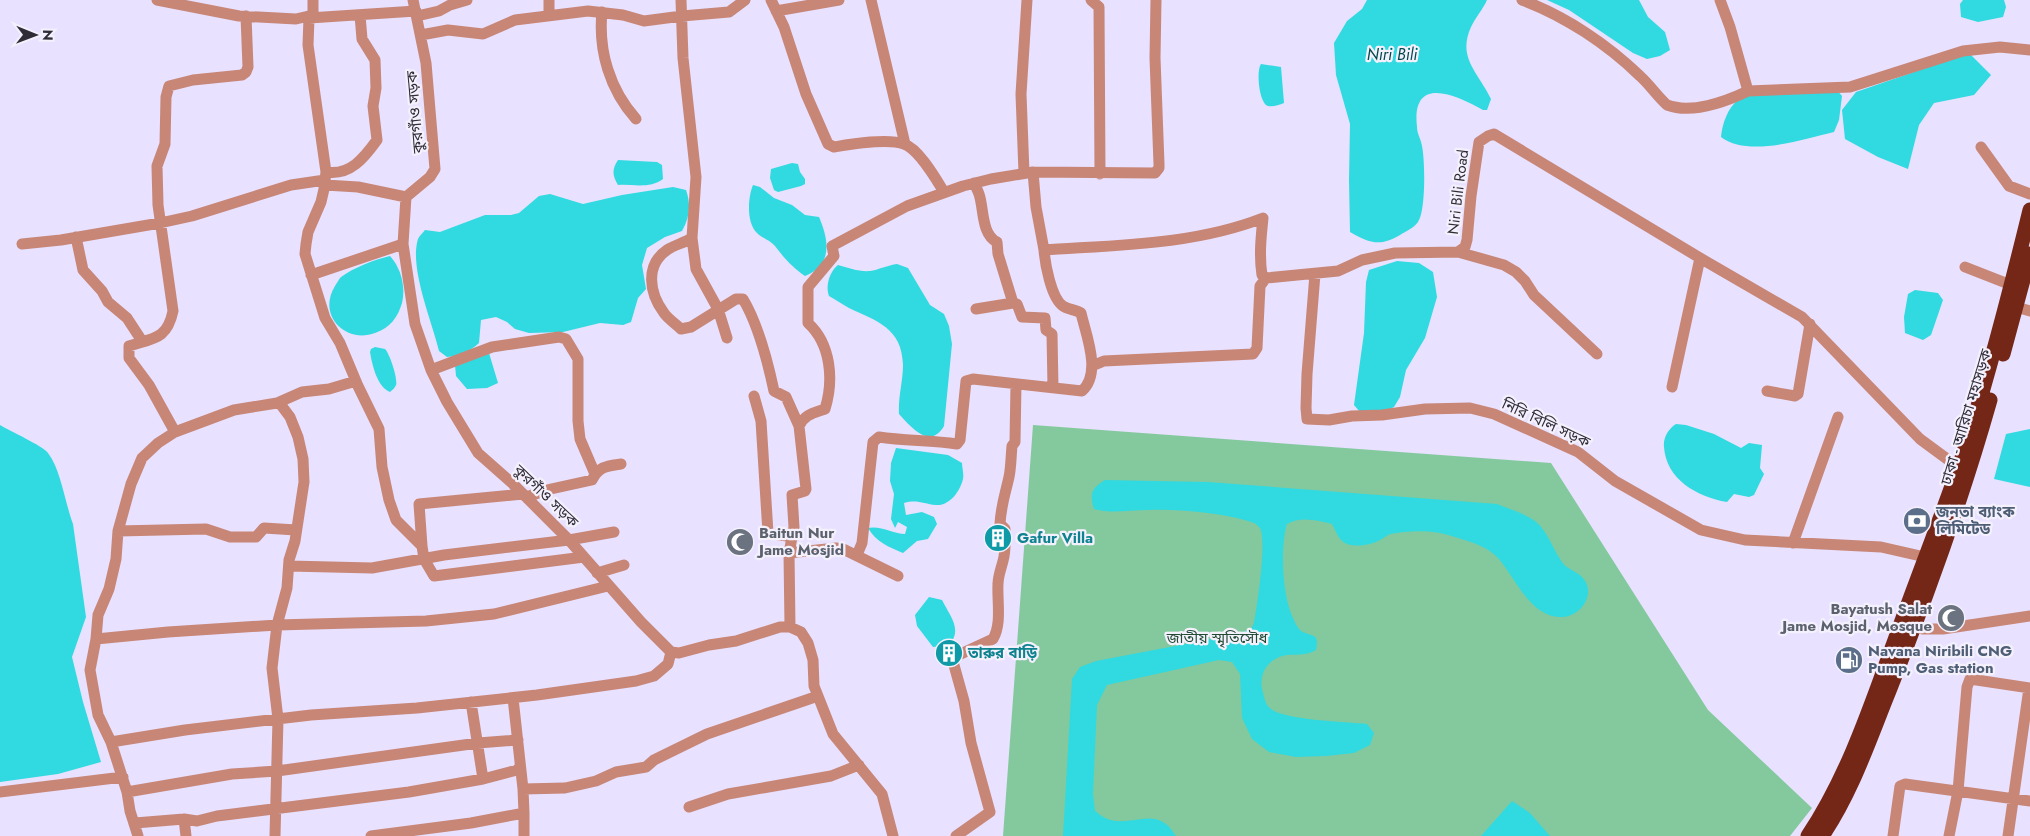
<svg xmlns="http://www.w3.org/2000/svg" width="2030" height="836" viewBox="0 0 2030 836" font-family="Jost,'Noto Sans Bengali',sans-serif">
<style>
.green{fill:#84c99e}
.water{fill:#31d9e1}
.lines{fill:none;stroke-linecap:round;stroke-linejoin:round}
.minor{stroke:#c88677;stroke-width:11}
.highway{stroke:#752717;stroke-width:15}
.labels{text-anchor:middle;stroke-width:4.5;stroke-linejoin:round;paint-order:stroke}
.street-label{font-size:15px;fill:#2f2c38;stroke:#f4f1fd}
.service-label{font-size:15px;font-weight:bold;fill:#4e5e75;stroke:#f4f1fd;text-anchor:start}
.worship-label{font-size:15px;font-weight:bold;fill:#5b616d;stroke:#f4f1fd;text-anchor:start}
.culture-label{font-size:15px;font-weight:bold;fill:#0d838f;stroke:#f4f1fd;text-anchor:start}
.park-label{font-size:15px;fill:#214b33;stroke:#f4f1fd}
.water-label{font-size:16px;font-style:italic;fill:#00494c;stroke:#f4f1fd}
</style>
<rect width="100%" height="100%" fill="#e8e1ff"/>
<path class="green" d="M1033,425l518,38 157,247 104,98 -22,28h-787z"/>
<path class="water" d="M1367,0h120c-4,9 -12,18 -16,27 -14,31 7,45 20,72l-4,11h-4c-27,-15 -72,-36 -66,17 0,7 4,12 5,19 3,14 4,65 -4,76 -4,6 -12,9 -18,13 -20,12 -31,8 -50,-3l-1,-52 1,-56 -14,-49 -2,-32 13,-22 15,-12z
M1547,0h92l9,17 17,15 5,18 -10,6 -13,3 -14,-6 -64,-43z
M1963,0h41l2,7 -3,10 -25,5 -17,-5 -1,-13z
M1969,53l22,22 -17,20 -40,8 -15,22 -11,44 -30,-12 -33,-18 -3,-29 14,-18z
M1261,64l20,3 3,36c-5,2 -11,4 -16,3 -9,-3 -12,-35 -7,-42z
M1837,90l5,6 -3,24 -5,12c-31,7 -85,26 -113,5 1,-13 7,-30 18,-38 17,-11 76,-8 98,-9z
M618,160l39,2 5,3 1,14c-13,10 -30,5 -45,6 -6,-10 -6,-16 0,-25z
M792,163l6,1 2,8 5,7v5l-4,2 -23,6 -4,-2 -4,-12 1,-9z
M753,185l7,2 14,11 18,7 13,10 14,2c10,23 14,48 -14,59 -13,-9 -20,-17 -30,-30 -4,-5 -13,-8 -18,-13 -11,-11 -9,-36 -4,-48z
M673,187l13,3c5,14 4,27 -4,41l-17,6 -18,11 -5,17 4,24 -8,9 -7,24 -8,3 -23,-2 -37,9 -34,1 -14,-4 -8,-7 -11,-5 -15,3 -2,23c-10,9 -19,13 -32,14l-8,-6c-7,-30 -30,-83 -21,-112 1,-3 5,-6 7,-9l15,2 45,-17h26l8,-2 20,-17 11,-2 33,10 39,-9z
M390,256c11,12 16,31 12,47 -4,14 -12,25 -27,30 -30,11 -58,-18 -40,-47 2,-3 4,-7 6,-9 12,-9 35,-18 49,-21z
M1397,261l22,2 14,9 4,25 -12,41 -19,32 -6,27 -6,10 -10,5h-24l-6,-7 10,-72 2,-51 3,-12z
M897,264l11,4 22,37 14,9 5,12 3,18 -8,82c-14,24 -33,1 -45,-12 -1,-17 4,-33 4,-49 -1,-37 -26,-44 -54,-57 -7,-4 -13,-8 -20,-12 -4,-10 1,-25 9,-31 10,3 22,7 32,6 8,-1 18,-6 27,-7z
M1915,290l23,3 5,7 -12,35 -8,5 -18,-7 -1,-16 4,-23z
M375,347l10,2c5,5 13,30 11,36 -1,3 -4,5 -6,7 -13,-5 -18,-28 -20,-40l1,-3z
M489,353l9,30 -11,5 -20,1 -11,-13 -1,-11z
M1676,424l10,1 28,9 27,14 8,-5 13,2 -2,23 4,6 -10,21 -5,2 -15,-3 -7,8c-30,-5 -61,-23 -63,-55 -1,-9 4,-18 12,-23z
M0,425c10,6 43,21 48,28 13,17 17,50 25,71l13,93 -14,40 11,45 18,60 -43,12 -58,8z
M2030,429v58l-36,-8 12,-45z
M896,448l52,7 14,8c0,4 2,11 1,16 -3,12 -13,27 -27,26 -12,-1 -19,-6 -32,-2l2,12 16,-3 12,5 3,7 -9,15 -11,2 -14,12c-14,-6 -27,-11 -35,-25 12,-3 26,6 37,6l2,-7 -9,-5 -3,6 -4,-9 3,-25 -4,-13 1,-18z
M1105,480l103,2 289,22c12,5 27,9 38,17 12,9 18,28 27,41 4,7 15,9 21,16 13,15 -1,37 -19,39 -35,2 -49,-42 -68,-61 -12,-11 -26,-14 -41,-19 -20,-7 -43,-7 -64,-3 -5,1 -8,5 -13,7 -9,5 -29,7 -36,0 -5,-5 -7,-12 -10,-17 -14,-4 -32,-8 -45,0 -7,23 -5,74 7,96 1,3 4,8 6,10 11,8 20,1 16,20 -16,10 -31,-2 -47,14 -6,5 -9,17 -7,25 2,7 3,16 9,20 14,11 75,13 96,15l7,9 -4,12 -16,8 -28,3 -30,1 -27,-5 -17,-13 -10,-21 -2,-44 -8,-12 -13,-2 -112,25 -10,20 -4,89 2,17c3,2 6,5 10,7 26,12 51,-16 71,18h-113l9,-157 8,-12 16,-6 142,-27 13,-5 3,-6c3,-17 13,-81 6,-95 0,0 -5,-5 -6,-5 -29,-10 -76,-14 -106,-13 -19,0 -36,4 -54,-1 -5,-16 -2,-21 11,-29z
M929,597l13,3c8,16 21,30 7,45l-16,2 -16,-21 -2,-11z
M1512,801l18,12 20,23h-69z"/>
<g class="lines">
<path class="minor" d="M157,0l82,16 57,3 17,-4v-15
M413,0l13,63 9,106 -5,8 -24,20 -3,47 12,80 16,46 16,32 31,51 35,31 56,56 72,82 30,30 8,1 30,-8 27,-4 44,-14h10l11,5 7,11 5,17 1,26 19,48 49,60 11,42
M681,0l2,58 13,119 -4,61c-8,5 -18,7 -25,12 -22,15 -18,43 -3,63 4,6 12,11 17,16l10,-2 45,-28h7c15,25 25,64 31,92l12,6 13,29
M771,0l13,27 22,67 22,50 6,3c18,-3 53,-9 70,-3 15,5 32,35 40,48
M871,0l34,144
M1091,0l8,7 1,167
M1522,0c43,16 85,44 118,76 10,9 17,20 27,29 24,9 58,-3 81,-14
M1720,0l10,27 18,64 102,-4 113,-36 37,-4 30,3
M416,11l-107,7 -1,27 18,127 -2,17 -3,13 -13,30 -2,12 -1,10 20,64 15,25 18,43 21,43 3,38 7,33 7,20 26,26 2,13 10,17 150,-19
M776,11l63,-11
M602,12c-4,39 8,78 34,107
M549,15v-15
M246,16l2,51 -2,5 -4,3 -49,5 -24,6 -3,11 -1,47 -8,22 1,39 15,106c-6,29 -20,27 -44,35v12l20,27 26,47 59,-22 43,-7 4,2 9,12 8,20 5,22 1,23 -9,59 -6,19 -2,28 -10,37 -5,43 6,51 -3,117
M417,16l22,-5 11,-6 17,-5
M421,35l27,-5 35,4 32,-14 73,-9 35,4 21,6 38,-5 47,-4 16,-12
M1981,147l28,39 21,8
M326,172c24,4 38,-14 51,-32l-4,-34 3,-18 -1,-28 -13,-21 -2,-24
M1033,172l3,35 8,43c73,-5 150,-5 219,-32 -2,19 -4,38 -1,57l4,3
M1024,173l-3,-79 6,-94
M974,183c2,4 4,8 5,11 5,14 2,40 18,48l1,12 15,49 4,1 5,13 23,1 1,12 6,4 1,53
M325,185l33,2 48,10
M76,237l7,33 19,21 6,11 19,16 15,23
M692,238l4,31 22,40 9,29
M22,244l39,-4 99,-17 32,-7 99,-31 34,-5
M1458,252l7,-5 2,-7 4,-44 8,-54 9,-6 6,-2 206,124 102,59 118,122 38,28
M1965,267l46,18
M1315,274l-8,100 -1,34 1,11 22,1 23,-4 30,-1 43,-6 45,-1 24,6 84,38 37,29 86,49 44,10 136,7 44,10
M311,275l92,-31
M1266,278l72,-7 24,-11 33,-7 63,-1 46,13 12,7 9,9 9,14 63,59
M2016,307l14,4
M976,309l37,-6
M1092,366l12,-5 149,-7 4,-6 3,-62 6,-8
M431,370l61,-23 67,-10 7,2 12,20v62l2,18 15,35
M1672,387l28,-129
M1767,391l28,5 3,-2 12,-70
M754,396l7,25 7,112 25,4
M277,403l25,-11 27,-3 27,-8
M175,432l-17,11 -16,15 -11,26 -13,47 -2,28 -7,30 -11,26 -2,24 -6,31 8,45 13,27 74,-12 126,-15 106,-7 120,-13 99,-14 18,-5 14,-12 3,-12
M526,497l25,-8 41,-9c7,-14 15,-14 29,-16
M118,531l88,-2 24,8h26l8,-9 32,2
M1793,543l45,-126
M422,546l-3,-42 104,-10
M789,553l47,-5 7,1 55,27
M857,555l5,-12 11,-101 6,-5c26,4 52,3 78,7l3,-4 6,-59 7,-2 109,12c20,-18 4,-56 -1,-78 -5,-3 -14,-4 -18,-7 -12,-8 -18,-43 -19,-56
M289,566l83,2 72,-13 125,-15 45,-8
M597,573l27,-8
M1915,625l8,4h20l87,-13
M790,627l-1,-74 5,-26 -2,-32 13,-4 1,-2 -7,-63c6,-12 15,-13 26,-17 9,-29 6,-65 -17,-86v-36l26,-31 -2,-10 75,-40 56,-20 28,-7 42,-7 122,1 4,-5v-4l-4,-106 1,-58
M96,639l72,-7 109,-7 149,-4 68,-7 114,-28
M513,698l10,91
M471,702l12,77
M111,742l16,50 3,19 8,25
M0,792l123,-15
M127,792l105,-18 45,-3 201,-28 40,-3
M689,807l39,-13 103,-18 28,-11
M524,813v23
M184,819l2,17
M135,823l49,-4 13,2 20,-5 192,-24 74,-13 34,-9 3,-3
M371,836l100,-13 53,-10 -1,-24 42,-1 31,-7 20,-9 30,-5 8,-7 53,-26 111,-38
M956,836l34,-24 -19,-69 -7,-42 -12,-43 41,-19c9,-15 4,-38 5,-55 0,-8 3,-15 5,-23 3,-10 2,-22 2,-32l-5,-5c1,-19 5,-29 9,-47 2,-9 2,-21 3,-31l3,-4 1,-58
M1893,836l7,-50 5,-2 125,17
M1949,836l9,-45 9,-104 3,-8 60,9
M2008,836l21,-148"/>
<path class="highway" d="M2003,354l27,-100
M1808,836c42,-63 65,-137 91,-207 21,-58 44,-116 64,-174 26,-81 47,-163 67,-245
M1822,836c30,-44 47,-96 67,-145 38,-95 73,-192 101,-291"/>
</g>
<defs>
<symbol id="bank-disc" viewBox="-11 -11 22 22"><circle r="9.5" fill="#5c6f8a" stroke="#f4f1fd"/><path d="M-6-4H6V4H-6ZM0-2.3a2.3 2.3 0 1 0 0 4.6a2.3 2.3 0 1 0 0-4.6Z" fill="#fff"/></symbol>
<symbol id="building-disc" viewBox="-11 -11 22 22"><circle r="9.5" fill="#0f9aa8" stroke="#f4f1fd"/><path d="M-4-6H4V6H1V3H-1V6H-4ZM-2.5-4.3h1.7v1.8h-1.7ZM.8-4.3h1.7v1.8H.8ZM-2.5-1h1.7V.8h-1.7ZM.8-1h1.7V.8H.8Z" fill="#fff"/></symbol>
<symbol id="mosque-disc" viewBox="-11 -11 22 22"><circle r="9.5" fill="#6b7280" stroke="#f4f1fd"/><path d="M3.5-4.9A6 6 0 1 0 3.5 4.9A5 5 0 1 1 3.5-4.9Z" fill="#fff"/></symbol>
<symbol id="fuel-disc" viewBox="-11 -11 22 22"><circle r="9.5" fill="#5c6f8a" stroke="#f4f1fd"/><path d="M-5.5-6h7V0h2V4h1.3V-2.5L3-4.5l.8-.8L6-3V5H2.5V1h-1V6h-7ZM-4.2-4.7v3.2H.2V-4.7Z" fill="#fff"/></symbol>
</defs>
<g fill-rule="evenodd">
<use href="#bank-disc" x="1901" y="505" width="32" height="32"/>
<use href="#building-disc" x="982" y="522" width="32" height="32"/>
<use href="#mosque-disc" x="724" y="526" width="32" height="32"/>
<use href="#mosque-disc" x="1935" y="602" width="32" height="32"/>
<use href="#building-disc" x="933" y="637" width="32" height="32"/>
<use href="#fuel-disc" x="1833" y="644" width="32" height="32"/>
</g>
<g class="labels">
<g class="street-label">
<text transform="translate(415 112) rotate(-95)" y="5">কুরগাঁও সড়ক</text>
<text transform="translate(1458 192) rotate(-83)" y="5">Niri Bili Road</text>
<text transform="translate(1966 417) rotate(-73)" y="5">ঢাকা - আরিচা মহাসড়ক</text>
<text transform="translate(1546 423) rotate(25)" y="5">নিরি বিলি সড়ক</text>
<text transform="translate(546 496) rotate(44)" y="5">কুরগাঁও সড়ক</text>
</g>
<g class="service-label">
<text x="1936" y="517">জনতা ব্যাংক<tspan x="1936" dy="17">লিমিটেড</tspan></text>
<text x="1868" y="656">Navana Niribili CNG<tspan x="1868" dy="17">Pump, Gas station</tspan></text>
</g>
<g class="worship-label">
<text x="759" y="538">Baitun Nur<tspan x="759" dy="17">Jame Mosjid</tspan></text>
<text x="1932" y="614" text-anchor="end">Bayatush Salat<tspan x="1932" dy="17">Jame Mosjid, Mosque</tspan></text>
</g>
<g class="culture-label">
<text x="1017" y="543">Gafur Villa</text>
<text x="968" y="658">তারুর বাড়ি</text>
</g>
<g class="park-label">
<text x="1217" y="643">জাতীয় স্মৃতিসৌধ</text>
</g>
<g class="water-label">
<text x="1392" y="60">Niri Bili</text>
</g>
</g>
<g transform="translate(35 35) rotate(91)" stroke="#f4f1fd" stroke-width="4" paint-order="stroke">
<path d="M0-4L9 19L0 12L-9 19Z" fill="#2f2c38"/>
<text y="-8" font-size="14" font-weight="bold" text-anchor="middle" fill="#2f2c38">N</text>
</g>
</svg>
